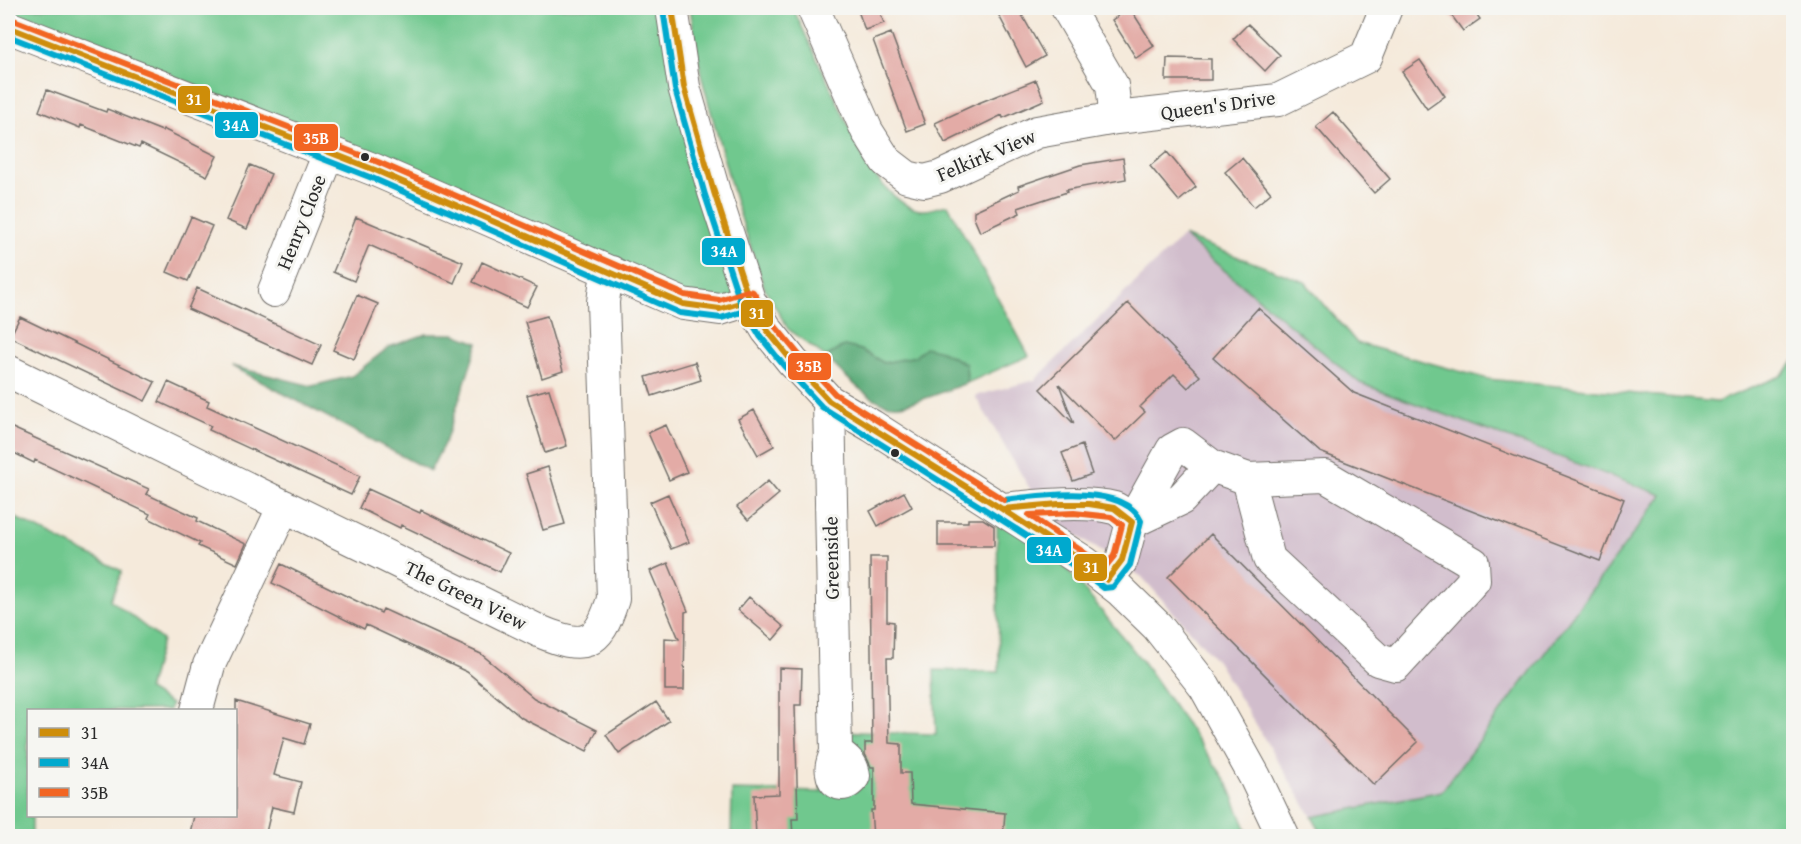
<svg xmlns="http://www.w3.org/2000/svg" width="1801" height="844" viewBox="0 0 1801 844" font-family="'Gentium Book Plus',serif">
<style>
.industrial{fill:#d1bdcc}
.green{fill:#6fc88e;stroke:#4d7a5c;stroke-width:1.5}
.forest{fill:#5bac79;stroke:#436c52;stroke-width:1.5}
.building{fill:#e3aba6}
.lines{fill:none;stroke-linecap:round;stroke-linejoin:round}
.minor-casing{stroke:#726e69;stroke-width:34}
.minor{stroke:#fff;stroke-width:32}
.bus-1-casing{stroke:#f6f6f2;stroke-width:10}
.bus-2-casing{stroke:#f6f6f2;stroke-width:10}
.bus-3-casing{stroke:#f6f6f2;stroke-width:10}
.bus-1{stroke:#ce8d09;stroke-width:6}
.bus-2{stroke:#00a9ce;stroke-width:6}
.bus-3{stroke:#f26522;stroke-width:6}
.bus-dot{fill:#2b2b2b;stroke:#f6f6f2;stroke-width:2}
.labels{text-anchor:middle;stroke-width:6;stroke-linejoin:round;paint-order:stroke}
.street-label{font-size:20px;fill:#2b2b2b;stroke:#f6f6f2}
.line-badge{stroke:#f6f6f2;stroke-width:2}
.badge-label{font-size:16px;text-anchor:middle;font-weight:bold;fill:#fff}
</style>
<rect width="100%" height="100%" fill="#f6f6f2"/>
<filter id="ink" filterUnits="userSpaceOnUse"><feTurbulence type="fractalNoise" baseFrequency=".0167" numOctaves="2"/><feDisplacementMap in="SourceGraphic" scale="12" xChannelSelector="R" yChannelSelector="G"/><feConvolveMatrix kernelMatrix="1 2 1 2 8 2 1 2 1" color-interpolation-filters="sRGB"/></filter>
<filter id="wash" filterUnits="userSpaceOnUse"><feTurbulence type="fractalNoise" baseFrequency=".008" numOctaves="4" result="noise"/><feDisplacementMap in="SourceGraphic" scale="24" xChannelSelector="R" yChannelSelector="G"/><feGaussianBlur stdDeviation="1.35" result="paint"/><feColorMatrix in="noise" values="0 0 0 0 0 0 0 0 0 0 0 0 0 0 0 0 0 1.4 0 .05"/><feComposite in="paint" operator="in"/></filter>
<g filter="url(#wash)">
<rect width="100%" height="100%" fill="#f5eadb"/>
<path class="industrial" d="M1183,236l177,147 302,112 -220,296 -130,26 -95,-156 -75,-84 -96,-61 -71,-120 60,-16z"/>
<path class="green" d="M8,8h664l77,292 -29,9 -712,-282z
M690,8h103l76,161c12,14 32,39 51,41 9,1 20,-4 28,-5l81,151 -62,27 -1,-19 -25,-13 -57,12 -23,-13 -17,-4 -18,11 -38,-28 -24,-42 -29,-87 -34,-125z
M1183,236l122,46 52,61 131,36 229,23 64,-26 12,-14v474h-470l-11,-19 130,-26 220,-296 -302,-112z
M8,514l114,57 -11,29 51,40 -14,50 23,14 -2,6h-141v106h4v20h-24z
M997,516l58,38 88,108 84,120 22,54h-518l1,-46 89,2 1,-61 114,3 -2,-64 65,2z"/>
<path class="forest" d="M426,334h29l23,9 -32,97 -16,31 -199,-105 81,20 40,-10 37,-29z
M844,346l17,4 23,13 32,-7 9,-9 16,4 25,13 1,19c-21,7 -46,19 -67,22 -26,4 -57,-31 -74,-48z"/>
<g id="blocks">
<path class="building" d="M857,8h21l6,15 -19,7z
M995,8h23l27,48 -19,11z
M1130,8l24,38 -18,12 -24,-38z
M1446,8h26l8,11 -17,12z
M1248,24l32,31 -15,16 -32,-32z
M891,33l34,91 -18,7 -34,-91z
M1167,58l44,1v21h-45z
M1420,60l25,36 -18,13 -25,-37z
M1036,80l8,20 -41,18 -1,-3 -57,28 -10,-20 41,-19z
M47,90l59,22 1,-3 55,22 1,-2 54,27 -10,20 -66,-32 -2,4 -58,-23 -1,3 -41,-17z
M1333,112l57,67 -16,14 -58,-66z
M1167,152l29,35 -17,14 -29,-35z
M1123,158l3,21 -60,11 1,2 -49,16 2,5 -40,19 -6,-14v-7l45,-21 -1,-4 62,-21z
M1242,158l29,35 -17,14 -29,-35z
M250,165l21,9 -24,55 -21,-9z
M191,217l21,9 -24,55 -21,-9z
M356,217l107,45 -9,21 -85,-38 -15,36 -21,-9z
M482,262l55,25 -10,20 -54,-25z
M197,288l124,57 -9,20 -124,-56z
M357,295l21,9 -24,55 -21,-9z
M1128,303l72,73 -12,12 -14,-14 -34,33 5,5 -30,29 -56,-57 15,40 -34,-35z
M1258,308l96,85 270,106 -24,62 -280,-109 -107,-94z
M547,316l16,55 -21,7 -17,-56z
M20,317l135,65 -10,19 -135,-64z
M695,362l6,18 -49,16 -6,-19z
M168,382l41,19 -2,5 153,70 -9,19 -142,-65 2,-4 -52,-24z
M549,389l18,57 -22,7 -18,-58z
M754,410l20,36 -16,9 -20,-36z
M666,425l21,47 -18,8 -21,-47z
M8,426l141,63 -3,5 52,24 -1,3 49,23 -9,20 -39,-18 2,-3 -52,-25 2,-4 -115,-54 -1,3 -26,-13z
M1082,445l10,29 -19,7 -11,-28z
M548,467l17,57 -22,6 -17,-56z
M768,481l11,13 -31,26 -11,-13z
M368,489l52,24 1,-3 88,43 -9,19 -99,-47 -1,3 -41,-20z
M904,492l8,15 -34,19 -8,-15z
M668,494l21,48 -18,7 -21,-47z
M968,519h15l11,7v20h-56v-24h30z
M1211,534l207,208 -44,43 -206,-208z
M870,557h17v64l7,1 -1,36h-6l2,85 12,1v29h9l1,31 94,9 -2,24h-130l-2,-27h3v-43h-3l-6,-13v-11h7z
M668,563l20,48 -3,1 -1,78h-19v-52l14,1 -29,-68z
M281,564l100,49 2,-4 98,45 53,44 63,32 -10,21 -65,-33 -55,-46 -101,-47 -2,4 -92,-46z
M749,597l35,30 -11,13 -35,-30z
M779,668l23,1 -1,36h-6l3,114h-6l1,18h-37l-2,-42 25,-1z
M236,701l74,23 -6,20 -20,-6 -10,37 27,7 -7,30 -22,-5 -7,30h-76l5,-21h42z
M656,702l13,19 -50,33 -13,-19z"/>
</g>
</g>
<g filter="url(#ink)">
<use href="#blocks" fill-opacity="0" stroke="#726e69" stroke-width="1.5"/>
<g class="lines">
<defs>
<path id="minor" d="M672,8l12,79 30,105 35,108 18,30 25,31 37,40 43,25 212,136 36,28 37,36 48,61 50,90 28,59
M813,8l54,123 19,30 21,16 17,4 16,-4 97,-45 79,-14 162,-18 88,-43 20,-49
M1067,8l45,77 4,33
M8,27l367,143 308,134 37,5 29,-9
M274,291l55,-138
M8,371l531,260c45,19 59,16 74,-32l-10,-297 2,-16 6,-14
M829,401l7,351c-2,7 -6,14 -4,21 2,14 15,14 22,3 -1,-12 -8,-17 -18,-24
M1002,509c31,-3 83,-9 112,-1 7,2 13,10 18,14l-10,38 -15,20
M1132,522l40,-72 11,-6 29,22 36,13 21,80 109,101 18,5 78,-85 -1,-17 -148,-87 -77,3
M1132,522l49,-23 31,-33
M197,710l12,-45 75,-159"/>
</defs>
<use href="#minor" class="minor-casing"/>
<use href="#minor" class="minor"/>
<defs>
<path id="bus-1" d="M672,8l12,79 30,105 35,108 18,30 25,31 37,40 173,108
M8,27l367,143 308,134 37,5 29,-9
M1059,504h30l25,4 18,14 -10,38 -15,20 -23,-18 -82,-53z"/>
<path id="bus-2" d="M663,9l12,80 30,106 36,109 19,32 25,31 37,40 175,110 82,52 25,19 9,-1 17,-22 11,-44c-17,-39 -103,-25 -137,-21
M8,36l364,142 308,135 41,5 31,-9"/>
<path id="bus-3" d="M11,19l367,143 307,133 34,5 28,-9 6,1 21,33 25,30 36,39 169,106
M1074,513l37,4 11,8 -8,31 -9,11 -76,-52z"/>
</defs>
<use href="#bus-1" class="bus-1-casing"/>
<use href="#bus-2" class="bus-2-casing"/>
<use href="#bus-3" class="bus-3-casing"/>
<use href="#bus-1" class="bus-1"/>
<use href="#bus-2" class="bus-2"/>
<use href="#bus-3" class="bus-3"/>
</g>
</g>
<g class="bus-dot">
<circle cx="365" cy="157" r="5"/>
<circle cx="895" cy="453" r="5"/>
</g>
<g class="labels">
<g class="street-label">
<text transform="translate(1218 105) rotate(-8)" y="7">Queen's Drive</text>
<text transform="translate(986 155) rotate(-23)" y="7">Felkirk View</text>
<text transform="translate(301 222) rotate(-68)" y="7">Henry Close</text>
<text transform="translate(831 558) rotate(-91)" y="7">Greenside</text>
<text transform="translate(466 595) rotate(26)" y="7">The Green View</text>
</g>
</g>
<g class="line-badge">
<rect x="177" y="85" width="34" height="29" rx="6" fill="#ce8d09"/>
<rect x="214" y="111" width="45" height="28" rx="6" fill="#00a9ce"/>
<rect x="293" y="123" width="46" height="29" rx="6" fill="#f26522"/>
<rect x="701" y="237" width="45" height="29" rx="6" fill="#00a9ce"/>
<rect x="740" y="299" width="34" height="29" rx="6" fill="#ce8d09"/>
<rect x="787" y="352" width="45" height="29" rx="6" fill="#f26522"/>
<rect x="1026" y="536" width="46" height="28" rx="6" fill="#00a9ce"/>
<rect x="1073" y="553" width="35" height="29" rx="6" fill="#ce8d09"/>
</g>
<g class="badge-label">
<text x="194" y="105">31</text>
<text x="236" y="131">34A</text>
<text x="316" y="144">35B</text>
<text x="724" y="257">34A</text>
<text x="757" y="319">31</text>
<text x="809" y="372">35B</text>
<text x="1049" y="556">34A</text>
<text x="1091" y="573">31</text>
</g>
<rect width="1801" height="844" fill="none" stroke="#f6f6f2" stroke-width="30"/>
<rect x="27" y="709" width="210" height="108" fill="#f6f6f2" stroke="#a5a5a2" stroke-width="1.5"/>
<rect x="39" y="728" width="30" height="9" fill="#ce8d09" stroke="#a5a5a2" stroke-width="1.5"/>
<text x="81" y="739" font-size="18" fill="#2b2b2b">31</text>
<rect x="39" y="758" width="30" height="9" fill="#00a9ce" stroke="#a5a5a2" stroke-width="1.5"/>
<text x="81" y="769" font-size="18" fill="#2b2b2b">34A</text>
<rect x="39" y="788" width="30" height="9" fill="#f26522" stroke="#a5a5a2" stroke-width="1.5"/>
<text x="81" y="799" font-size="18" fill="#2b2b2b">35B</text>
</svg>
